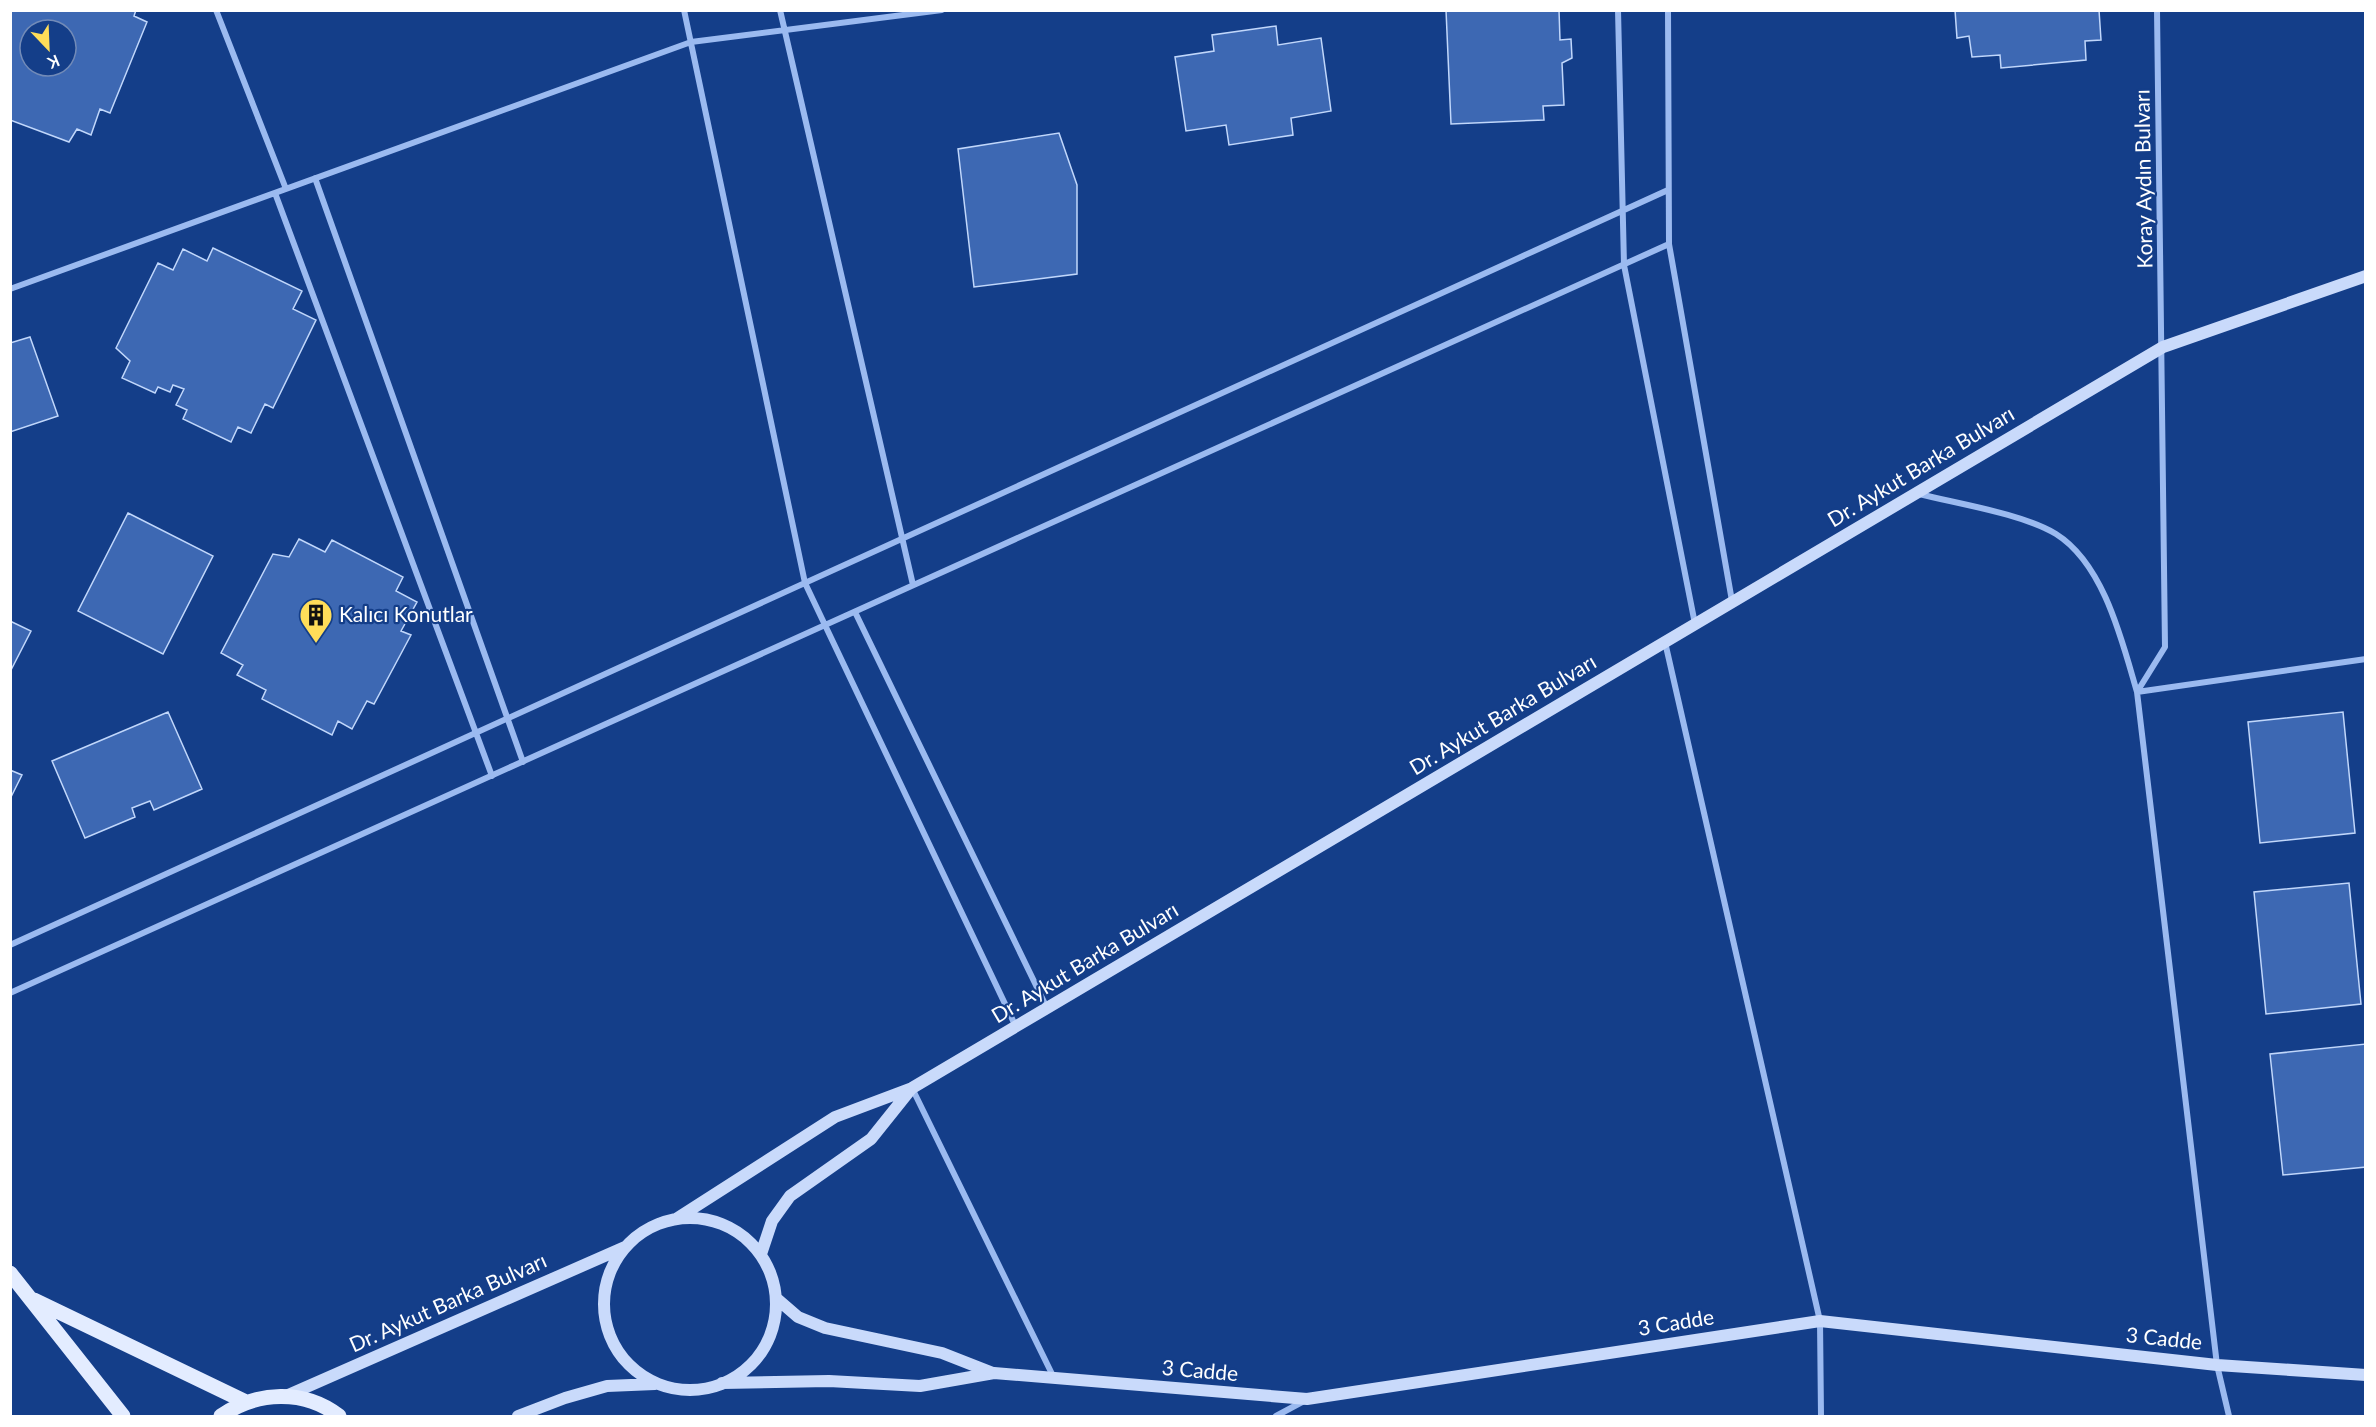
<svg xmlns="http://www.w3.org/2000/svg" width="2376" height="1427" viewBox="0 0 2376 1427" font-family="Lato,sans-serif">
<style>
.building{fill:#3d68b3;stroke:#c1d7fb;stroke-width:1.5;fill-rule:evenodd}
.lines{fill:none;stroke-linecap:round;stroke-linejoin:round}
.minor{stroke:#9bbaf0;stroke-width:6}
.secondary{stroke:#c9dafb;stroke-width:12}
.primary{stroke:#e3ecff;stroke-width:15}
.labels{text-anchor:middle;stroke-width:4.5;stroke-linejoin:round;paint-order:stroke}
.street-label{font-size:21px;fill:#fff;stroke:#143e89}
.poi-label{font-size:21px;fill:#fff;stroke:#143e89;text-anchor:start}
</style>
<rect width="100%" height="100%" fill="#143e89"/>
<path class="building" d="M10,10h126l-2,6 13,6 -37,91 -10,-4 -9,26 -14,-6 -8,13 -59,-22zM30,30h36v36h-36z
M1446,10h113l1,30 11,-1 1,19 -10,5 2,42 -21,1 1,14 -93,4z
M1955,10h144l2,30 -16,1 1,19 -85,8 -1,-13 -28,2 -3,-21 -12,2z
M1276,26l2,19 43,-7 10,73 -40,7 2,17 -64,10 -3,-20 -40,6 -11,-74 39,-6 -2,-16z
M1059,133l18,52v89l-103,13 -16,-138z
M213,248l89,43 -9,18 23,11 -43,88 -8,-4 -14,29 -13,-6 -7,15 -48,-23 4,-9 -11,-5 8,-16 -11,-4 -3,7 -12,-5 -3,6 -33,-15 8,-17 -14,-13 42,-85 15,7 10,-21 24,12z
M30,337l28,79 -48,16v-89z
M128,513l85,43 -50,98 -85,-43z
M299,539l26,13 7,-12 71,37 -7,14 21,11 -16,29 10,4 -37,69 -7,-3 -15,28 -14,-8 -6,14 -70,-36 4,-9 -29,-15 6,-10 -22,-12 52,-99 16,3z
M10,621l21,10 -21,41z
M168,712l34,77 -48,21 -4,-9 -18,7 3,9 -50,21 -33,-77z
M2343,712l12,121 -95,10 -12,-121z
M10,770l12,5 -12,24z
M2349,883l12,121 -95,10 -12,-122z
M2366,1044v123l-83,8 -13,-121z"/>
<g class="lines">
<path class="minor" d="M216,10l70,179
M684,10l121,573 211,444
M780,10l133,575
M1618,10l6,255 71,359
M1668,10l1,234 63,357
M2157,10l8,637 -28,45 80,673 12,51
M315,178l208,584
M275,193l217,583
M10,289l681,-247 251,-32
M1919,494c40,10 104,20 137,40 48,30 66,107 81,158l229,-33
M855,612l192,396
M1665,642l155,679 1,95
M10,945l1658,-755
M10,993l1659,-749
M912,1088l142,290
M1276,1416l28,-15"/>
<path class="secondary" d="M604 1304a86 86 0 1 1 172 0a86 86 0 1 1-172 0Z
M676,1219l159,-102 77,-29 1251,-741 203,-71
M761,1254l11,-33 18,-25 81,-57 40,-50
M776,1298l22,19 27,11 117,25 51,20
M722,1383l107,-2 91,5 74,-13 313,26 513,-78 397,44 149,10
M286,1396l339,-149
M518,1416l47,-18 42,-12 48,-2"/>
<path class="primary" d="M10,1273l113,143
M34,1300l212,102
M221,1416c36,-25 83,-27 118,0"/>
</g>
<defs>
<symbol id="building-pin" viewBox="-11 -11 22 30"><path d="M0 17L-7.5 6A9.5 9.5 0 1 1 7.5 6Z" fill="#ffdd59" stroke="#143e89"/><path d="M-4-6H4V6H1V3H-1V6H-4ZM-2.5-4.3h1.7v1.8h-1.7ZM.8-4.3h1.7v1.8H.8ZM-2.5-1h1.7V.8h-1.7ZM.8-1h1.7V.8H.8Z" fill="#111"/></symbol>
</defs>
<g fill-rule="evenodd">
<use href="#building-pin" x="297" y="596" width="38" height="52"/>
</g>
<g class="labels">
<g class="street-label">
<text transform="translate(2144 179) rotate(-91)" y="7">Koray Aydın Bulvarı</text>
<text transform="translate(1921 467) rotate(-31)" y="7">Dr. Aykut Barka Bulvarı</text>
<text transform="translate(1503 715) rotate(-31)" y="7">Dr. Aykut Barka Bulvarı</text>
<text transform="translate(1085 963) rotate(-31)" y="7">Dr. Aykut Barka Bulvarı</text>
<text transform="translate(448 1303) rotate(-24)" y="7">Dr. Aykut Barka Bulvarı</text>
<text transform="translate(1676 1323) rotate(-9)" y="7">3 Cadde</text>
<text transform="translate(2164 1339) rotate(6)" y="7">3 Cadde</text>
<text transform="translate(1200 1371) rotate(5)" y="7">3 Cadde</text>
</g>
<g class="poi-label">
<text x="339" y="622">Kalıcı Konutlar</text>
</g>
</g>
<rect width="2376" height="1427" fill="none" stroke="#ffffff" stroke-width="24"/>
<g transform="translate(48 48) rotate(157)"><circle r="28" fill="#143e89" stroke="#728bb8" stroke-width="1.5"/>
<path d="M0-4.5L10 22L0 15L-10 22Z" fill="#ffdd59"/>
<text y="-9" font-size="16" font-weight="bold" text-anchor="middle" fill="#ffffff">K</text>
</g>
</svg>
